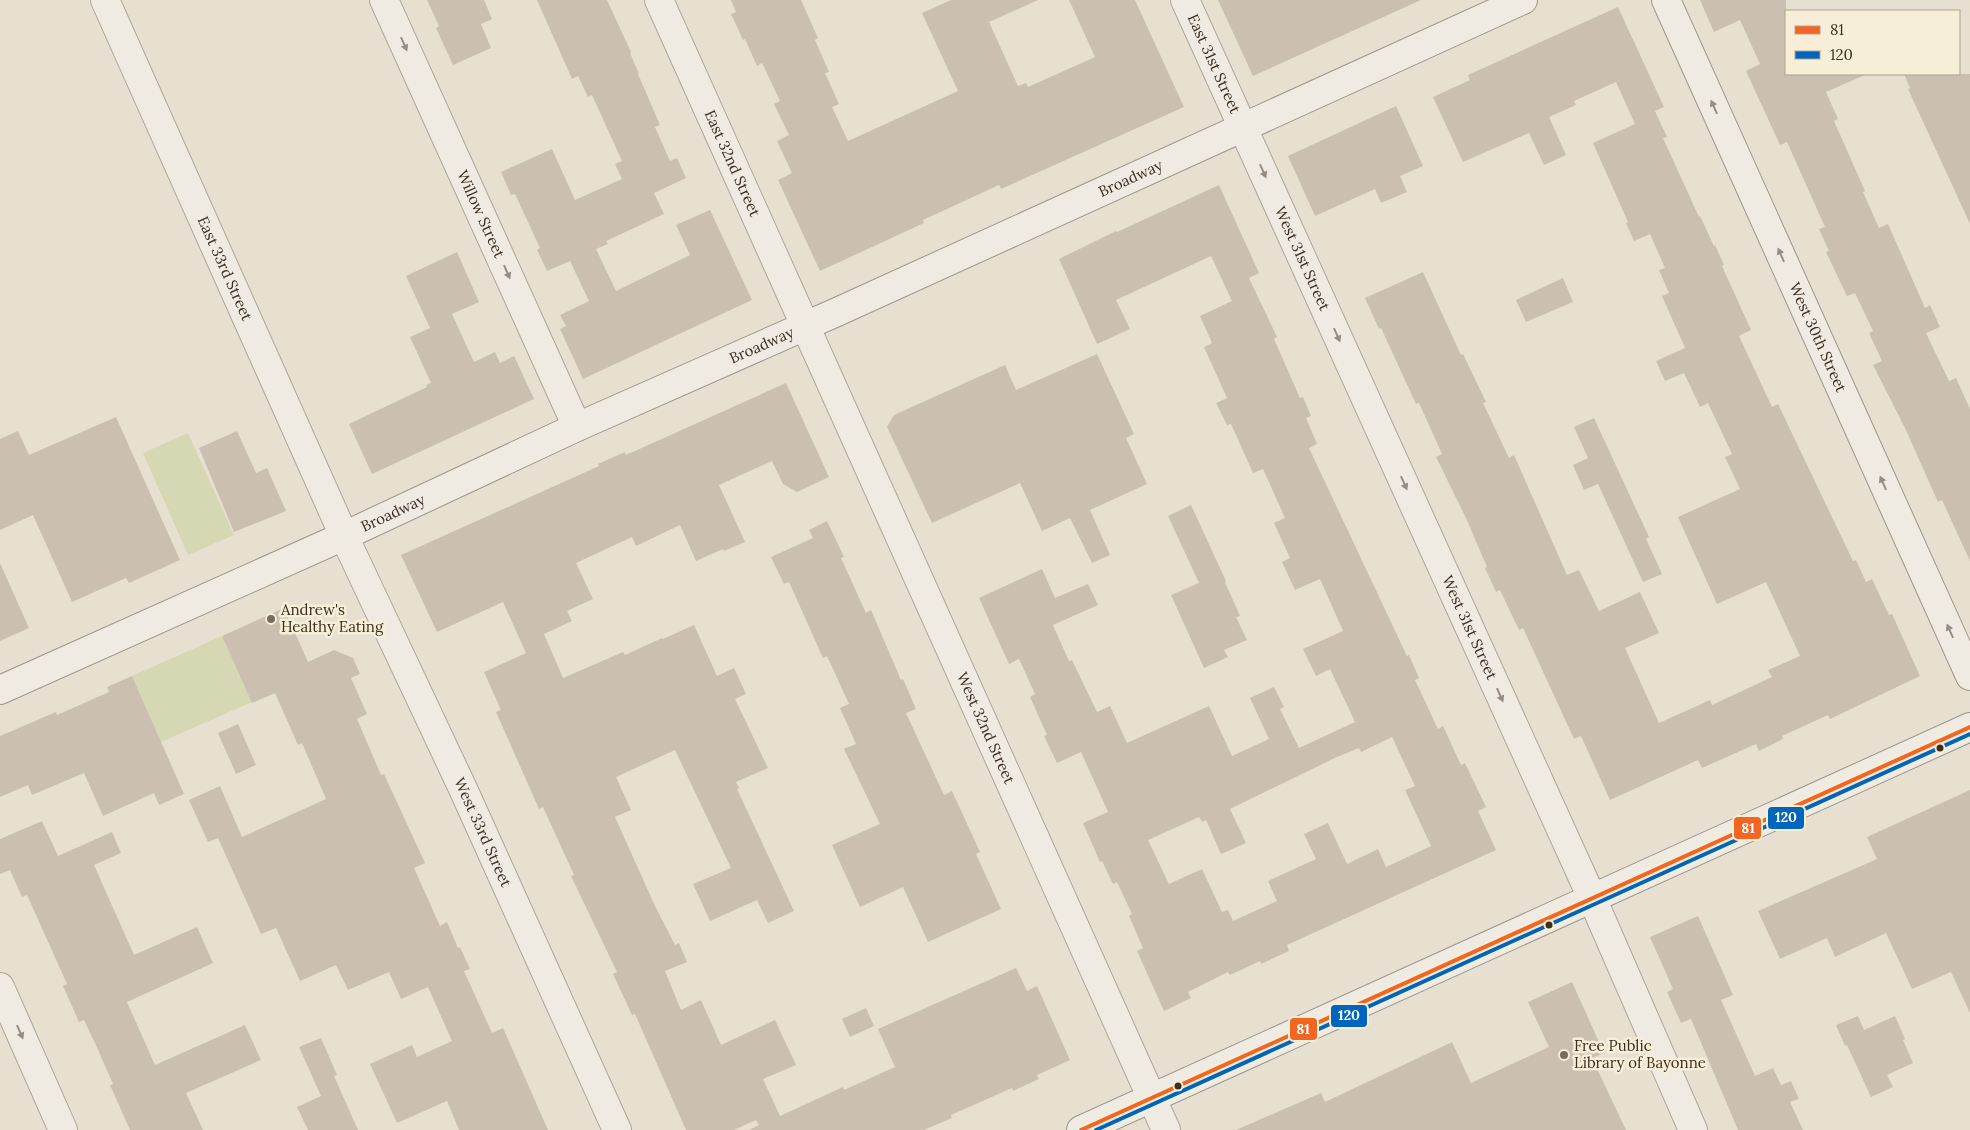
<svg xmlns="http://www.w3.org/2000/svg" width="1970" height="1130" viewBox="0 0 1970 1130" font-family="Lora,serif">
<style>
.green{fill:#d6d7b3}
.building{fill:#cbbfb2;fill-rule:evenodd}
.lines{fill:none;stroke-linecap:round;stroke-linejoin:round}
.street-casing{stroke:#ada599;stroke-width:30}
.secondary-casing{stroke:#9c958a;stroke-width:30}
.street{stroke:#efebe3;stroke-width:28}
.secondary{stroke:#efebe3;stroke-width:28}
.bus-1-casing{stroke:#f7eed8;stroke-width:8}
.bus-2-casing{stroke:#f7eed8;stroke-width:8}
.bus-1{stroke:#f26522;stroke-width:4}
.bus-2{stroke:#0065bd;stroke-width:4}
.oneway{fill:#968c82}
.poi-dot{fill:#786c5e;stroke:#f7eed8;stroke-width:2}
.bus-dot{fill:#3d2e20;stroke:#f7eed8;stroke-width:2}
.labels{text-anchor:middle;stroke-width:5;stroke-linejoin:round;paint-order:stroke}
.street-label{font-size:15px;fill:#3d2e20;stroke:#f7eed8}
.poi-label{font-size:15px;fill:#3d2e20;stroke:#f7eed8;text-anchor:start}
.line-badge{stroke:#f7eed8;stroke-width:2}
.badge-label{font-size:14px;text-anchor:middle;font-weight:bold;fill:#fff}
</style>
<rect width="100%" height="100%" fill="#e7e0d1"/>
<path class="green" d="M188,433l46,102 -46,20 -45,-102z
M222,636l30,66 -91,40 -29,-66z"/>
<path class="building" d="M427,0h57l8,19 -11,5 10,24 -38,17 -17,-37 3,-2z
M537,0h70l24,52 -1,1 9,21h-1l22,51 -5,2 15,34 7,-3 9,20 -32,15 10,21 -58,27 2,3 -12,5 20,42 74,-36 -14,-30 34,-15 42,90 -169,79 -23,-50 6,-3 -6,-11 29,-14 -19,-40 -23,10 -10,-21 3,-2 -25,-54 -4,1 -10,-23 51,-23 23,51 47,-21 -7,-15 7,-3 -30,-66 -4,2 -10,-21 -6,3z
M731,0h70l17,38 -3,2 14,32 -4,1 14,31 -7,3 16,34 110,-50 -36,-78 29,-13h87l-49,22 29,64 8,-3 2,4 67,-30 -26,-57h66l49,107 -183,82 -2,-4 -76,35 1,3 -104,48 -42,-91 14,-7 -15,-32 12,-6 -15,-31 6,-3 -18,-38 -5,3 -12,-27 -2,1 -12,-26 5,-2z
M1218,0h203l-168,76z
M1700,0h86v74h81l-41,18 12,27 -4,2 31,70 -2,1 16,36 9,-4 37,84 5,-3 10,22 -14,6 23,48 7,-3 14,31v152l-28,-61 -4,2 -33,-74 -32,-63 9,-4 -13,-28 4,-2 -18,-38 -8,3 -21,-44 3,-1 -10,-22 6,-2 -38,-85 -7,3 -34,-74 14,-7 -20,-44 -26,12z
M1618,7l46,100 -9,4 12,26 -4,1 36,79 1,-1 14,30 1,-1 9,20 -2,1 29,64 -12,6 33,71 6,-3 75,157 3,-1 10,22 6,-3 17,36 3,-1 28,62 -90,43 -2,-4 -46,21 1,3 -24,12 -3,-7 -54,24 -4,-8 -88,40 -29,-64 -7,3 -51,-111 -4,2 -19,-40 -4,2 -11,-24 2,-1 -21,-49 -30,-61 6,-3 -23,-51 -3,1 -35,-76 -2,1 -14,-31 58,-26 38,83 2,-1 23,48 -3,1 26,55 5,-3 53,120 12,-5 20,41 41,-19 19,41 -34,15 34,75 51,-23 2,5 60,-28 -4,-7 32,-14 -34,-74 -49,22 -39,-87 62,-28 -15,-32 7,-3 -24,-51 -8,4 -16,-34 -19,8 -9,-20 29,-13 -23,-52 7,-3 -10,-23 6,-2 -15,-34 -16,7 -8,-18 2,-1 -35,-79 42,-19 -19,-42 -42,19 2,4 -27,12 17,38 -22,10 -15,-32 -66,29 -30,-65 37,-17 -2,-5z
M1904,74h66v150l-62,-135 2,-1z
M1396,106l27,60 -23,10 7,16 -26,11 -6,-14 -60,27 -27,-60z
M1219,185l40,88 -10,5 28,59 -3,2 26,59 3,-1 8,19 -5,2 11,26 -8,4 98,208 2,-1 10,23 -4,2 23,49 5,-3 18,39 4,-2 21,44 -8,4 18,39 -209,95 2,6 -28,13 -1,-3 -30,14 -2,-3 -40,20 3,6 -27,13 -27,-60 6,-3 -14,-32 3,-2 -15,-32 -4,2 -11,-23 -2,1 -17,-39 25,-11 -27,-60 -24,11 -13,-27 3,-1 -17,-38 5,-3 -16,-35 -10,5 -30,-66 63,-29 13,29 33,-14 10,21 -45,20 16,36 3,-1 25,52 13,-6 17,37 82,-37 23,50 37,-17 -19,-41 24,-11 10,20 -4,2 19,39 56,-26 -25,-53 -14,7 -13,-27 40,-18 -23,-52 -25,11 -13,-28 8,-4 -16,-35 11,-5 -22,-49 -10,4 -22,-49 -4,1 -11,-22 11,-5 -23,-51 8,-4 -12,-27 32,-15 -21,-45 -95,44 14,29 -33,15 -38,-85 57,-28 1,1zM1392,737l23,49 -10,4 26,56 -45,21 -8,-18 -31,15 -19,-41 -24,11 12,25 -48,22 9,20 -44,20 -5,-11 -6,2 -20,-43 -33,15 -21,-44 51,-23 3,5 4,-2 15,34 25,-11 -16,-34 107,-52 22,-9 2,4z
M457,252l22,50 -27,12 22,48 21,-10 5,11 14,-7 20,43 -162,75 -23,-50 78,-37 -1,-2 5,-2 -21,-46 20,-9 -24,-52z
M1563,278l10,24 -47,20 -10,-22z
M1097,354l37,80 -8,4 21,46 -57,26 20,45 -18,8 -22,-45 -28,13 -22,-48 -88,40 -45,-96 7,-12 111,-50 11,25z
M786,383l43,94 -32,15 -14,-8 -11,-23 -53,24 26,57 -21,9 -1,-2 -27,12 -16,-36 -44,21 -4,-9 -56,26 17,36 -26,12 5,10 -28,13 19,44 60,-26 2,3 37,-17 1,1 31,-14 23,51 17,-8 12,26 -11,5 33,69 -32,14 3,6 -2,1 57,122 -26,12 -11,-23 -47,21 -17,-37 38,-16 -56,-118 -59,27 15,33 -16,7 40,89 20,39 4,-2 8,19 -22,9 16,39 20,-10 20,45 54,-25 21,45 -33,14 17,37 63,-29 1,3 51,-23 -17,-38 138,-61 11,23 10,-5 33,74 -33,15 2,4 -26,12 -1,-3 -61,27 1,3 -28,12h-175l10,-5 -3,-5 -22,10h-48l-51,-116 -3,1 -19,-41 4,-2 -46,-96 3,-1 -31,-68 -4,2 -43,-97 5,-2 -17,-38 42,-19 -23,-51 -66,30 -36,-77 198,-89 -1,-2 27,-12 1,3z
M116,417l64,143 -51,23 -3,-5 -54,24 -39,-87 -33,15v-91l18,-8 11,24z
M1594,418l55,119 -3,2 16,35 -19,8 -45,-98 -14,6 -11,-25 15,-7 -14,-31z
M237,431l19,42 11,-5 19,43 -52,21 -35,-84z
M1191,505l35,76 -1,1 15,34 -4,1 11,23 -23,10 4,7 -24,11 -33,-73 28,-12 -31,-67z
M827,521l17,36 -3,1 25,55 5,-3 30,70 2,-1 13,30 -10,4 38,82 8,-4 28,61 -4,2 25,55 -73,33 -25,-55 -43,20 -28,-62 48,-21 -36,-75 12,-5 -16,-36 9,-4 -22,-48 -4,2 -34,-76 -5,2 -13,-27 42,-19 -4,-8z
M0,563l29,65 -29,13z
M284,608l24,54 26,-12 19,8 7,16 -9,4 16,36 -10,5 24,56 3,-1 41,89 -11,5 26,58 7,-4 11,26 2,-1 10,22 -6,2 28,62 11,-5 45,102h-89l-12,-29 -50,22 -27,-59 42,-19 5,12 35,-16 -24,-54 -27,12 -12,-27 -41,18 -12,-25 -36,16 -24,-53 -15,6 -43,-96 -10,4 -19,-42 31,-14 22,51 84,-38 -24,-56 -4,2 -23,-52 -23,10 -30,-67z
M132,676l52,118 -25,11 -5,-12 -51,23 -19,-43 -52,22 -4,-10 -28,12v-61l56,-24 1,3 52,-23 -2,-5z
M238,724l18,41 -20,9 -18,-41z
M1970,790v223l-19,-41 -39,17 -26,-56 -51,24 -8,-19 -47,21 -22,-48 119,-52 -10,-22z
M42,821l16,35 54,-24 9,21 -27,12 40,90 63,-28 16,36 -86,39 28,63 90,-40 16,35 -75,33 17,37h-73l-20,-45 3,-1 -18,-41 -11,-23 -5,2 -16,-36 4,-2 -40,-89 -5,2 -12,-27 -10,4v-35z
M1698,916l35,79 -12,5 34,76 18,-8 8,17 10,-4 8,18 -9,3 13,28h-65l-47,-111 -10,4 -14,-31 6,-3 -23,-52z
M1572,982l32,71 -12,5 34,72h-390l85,-37 4,9 127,-60 19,41 78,-36 -21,-45z
M866,1008l8,18 -24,11 -8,-18z
M1858,1016l6,14 31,-14 10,23 -2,1 10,23 -26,12 6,12 -22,10 -24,-52 -2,1 -9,-21z
M321,1038l16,37 -3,1 24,54h-50l-11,-23 24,-11 -22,-49z"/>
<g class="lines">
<defs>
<g id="street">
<path id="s1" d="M105,0l239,536 120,255 153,339"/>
<path id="s2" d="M384,0l193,427"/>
<path id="s3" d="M659,0l507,1130"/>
<path id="s4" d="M1185,0l407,898 101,232"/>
<path d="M0,987l63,143"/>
</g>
<g id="secondary">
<path id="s5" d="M1666,0l304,676"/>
<path id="s6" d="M0,690l344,-154 233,-109 260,-115 686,-312"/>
<path d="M1081,1130l889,-403"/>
</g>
</defs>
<use href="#street" class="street-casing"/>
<use href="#secondary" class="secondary-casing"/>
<use href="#street" class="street"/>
<use href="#secondary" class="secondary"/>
<defs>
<path id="bus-1" d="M1081,1130l889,-403"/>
<path id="bus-2" d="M1096,1130l874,-396"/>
</defs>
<use href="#bus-1" class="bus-1-casing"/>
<use href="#bus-2" class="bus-2-casing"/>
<use href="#bus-1" class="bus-1"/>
<use href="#bus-2" class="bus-2"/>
</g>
<defs><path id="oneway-solid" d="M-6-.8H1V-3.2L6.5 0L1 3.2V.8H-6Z" transform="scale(1.25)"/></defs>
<g class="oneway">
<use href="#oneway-solid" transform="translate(404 44) rotate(66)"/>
<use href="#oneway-solid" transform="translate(1714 107) rotate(-114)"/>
<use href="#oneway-solid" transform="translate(1263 171) rotate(66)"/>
<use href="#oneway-solid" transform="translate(1781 255) rotate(-114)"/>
<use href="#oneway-solid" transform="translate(507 272) rotate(66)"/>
<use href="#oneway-solid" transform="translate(1337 335) rotate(66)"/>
<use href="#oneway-solid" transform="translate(1404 483) rotate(66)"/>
<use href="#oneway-solid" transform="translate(1883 483) rotate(-114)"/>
<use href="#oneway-solid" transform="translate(1950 631) rotate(-114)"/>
<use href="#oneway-solid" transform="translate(1500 695) rotate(66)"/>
<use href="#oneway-solid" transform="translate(20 1032) rotate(66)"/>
</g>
<g class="poi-dot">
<circle cx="271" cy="619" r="5"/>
<circle cx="1564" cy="1055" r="5"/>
</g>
<g class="bus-dot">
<circle cx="1940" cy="748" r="4.5"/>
<circle cx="1549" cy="925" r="4.5"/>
<circle cx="1178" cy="1086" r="4.5"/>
</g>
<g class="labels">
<g class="street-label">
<text dy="5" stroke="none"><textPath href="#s4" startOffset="70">East 31st Street</textPath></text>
<text dy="5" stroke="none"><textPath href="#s3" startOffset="179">East 32nd Street</textPath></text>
<text dy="5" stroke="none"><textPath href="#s6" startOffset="1241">Broadway</textPath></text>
<text dy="5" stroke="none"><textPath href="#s2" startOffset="235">Willow Street</textPath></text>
<text dy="5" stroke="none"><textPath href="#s4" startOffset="284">West 31st Street</textPath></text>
<text dy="5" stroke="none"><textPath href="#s1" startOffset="294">East 33rd Street</textPath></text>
<text dy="5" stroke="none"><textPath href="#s5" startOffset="370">West 30th Street</textPath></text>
<text dy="5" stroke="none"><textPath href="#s6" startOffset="836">Broadway</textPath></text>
<text dy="5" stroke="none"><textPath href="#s6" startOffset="431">Broadway</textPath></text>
<text dy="5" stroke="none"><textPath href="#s4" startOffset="689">West 31st Street</textPath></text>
<text dy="5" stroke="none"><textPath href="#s3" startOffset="798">West 32nd Street</textPath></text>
<text dy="5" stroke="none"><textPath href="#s1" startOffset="914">West 33rd Street</textPath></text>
</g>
<g class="poi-label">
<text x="281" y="615">Andrew's<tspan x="281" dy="17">Healthy Eating</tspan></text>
<text x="1574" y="1051">Free Public<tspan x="1574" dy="17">Library of Bayonne</tspan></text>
</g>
</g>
<g class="line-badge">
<rect x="1767" y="806" width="38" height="24" rx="5" fill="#0065bd"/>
<rect x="1733" y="816" width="29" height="24" rx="5" fill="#f26522"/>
<rect x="1330" y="1004" width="38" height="24" rx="5" fill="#0065bd"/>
<rect x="1289" y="1017" width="29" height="24" rx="5" fill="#f26522"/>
</g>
<g class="badge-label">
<text x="1786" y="822">120</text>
<text x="1748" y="833">81</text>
<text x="1349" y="1020">120</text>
<text x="1303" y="1034">81</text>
</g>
<rect x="1785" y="10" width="175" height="65" fill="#f7eed8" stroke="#ada18e"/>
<rect x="1795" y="26" width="25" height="8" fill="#f26522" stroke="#ada18e"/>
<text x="1830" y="35" font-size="15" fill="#3d2e20">81</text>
<rect x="1795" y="51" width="25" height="8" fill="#0065bd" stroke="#ada18e"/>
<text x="1830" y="60" font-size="15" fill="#3d2e20">120</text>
</svg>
